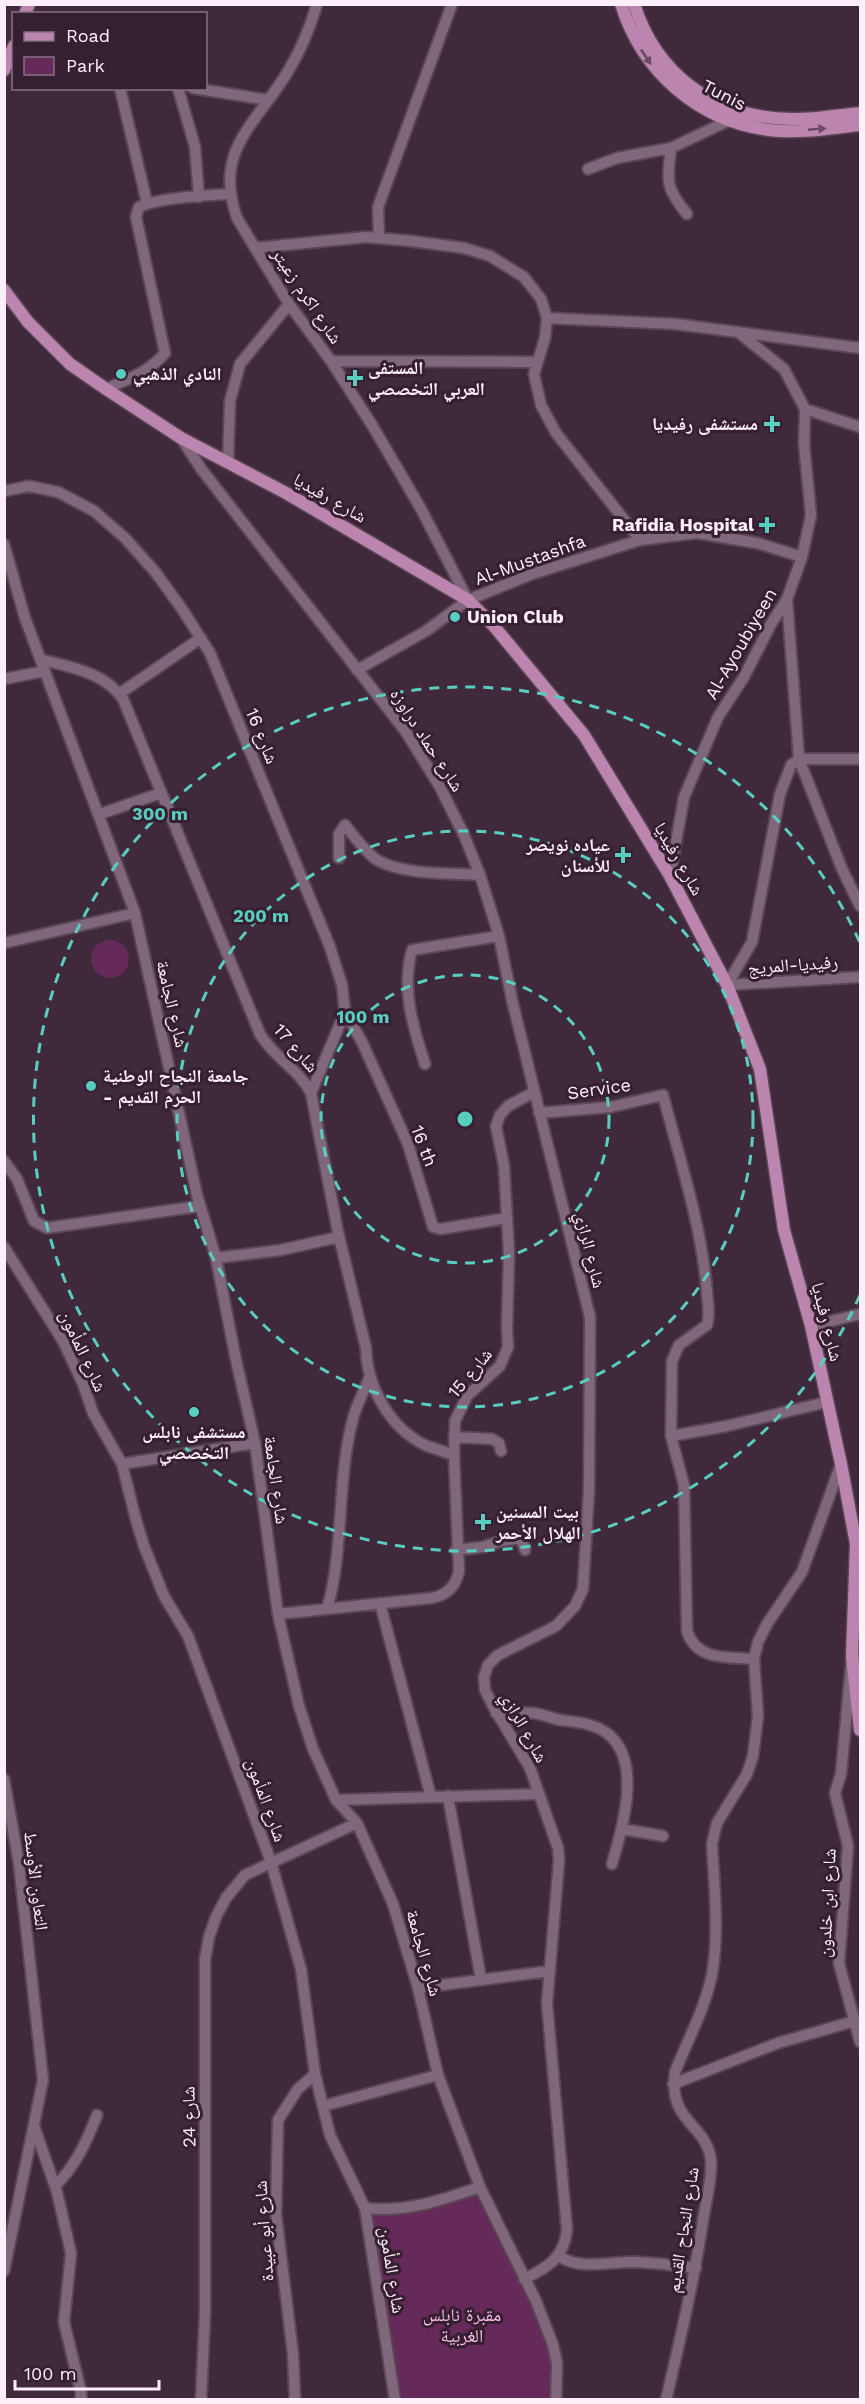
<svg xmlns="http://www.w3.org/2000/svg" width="865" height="2404" viewBox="0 0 865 2404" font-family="'Work Sans','Noto Naskh Arabic',sans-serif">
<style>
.green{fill:#65295a}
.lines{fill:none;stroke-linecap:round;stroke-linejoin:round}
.minor-casing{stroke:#5a4655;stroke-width:14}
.major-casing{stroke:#5a4655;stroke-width:15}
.minor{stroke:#81677b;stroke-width:10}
.major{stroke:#bc85af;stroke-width:12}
.oneway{fill:#6b4863}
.ring{fill:none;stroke:#58cec1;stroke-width:3;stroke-dasharray:10 8}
.poi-dot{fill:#58cec1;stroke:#351f30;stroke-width:2}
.labels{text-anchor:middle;stroke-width:6;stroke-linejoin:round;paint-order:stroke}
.street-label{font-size:18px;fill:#ffeffb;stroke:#351f30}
.poi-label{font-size:18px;font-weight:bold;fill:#ffeffb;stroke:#351f30;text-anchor:start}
.park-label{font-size:18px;fill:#fcbfed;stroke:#351f30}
.centre{fill:#58cec1;stroke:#351f30;stroke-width:3}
.ring-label{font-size:18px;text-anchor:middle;font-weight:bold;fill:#58cec1;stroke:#351f30;stroke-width:6;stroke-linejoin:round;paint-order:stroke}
</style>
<rect width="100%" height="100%" fill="#40293a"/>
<path class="green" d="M91 959a19 19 0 1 1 38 0a19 19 0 1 1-38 0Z
M477,2191l56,111 22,60 -2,37h-153l-29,-187z"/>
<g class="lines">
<defs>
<path id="minor" d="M317,4c-7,24 -17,48 -30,69 -32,52 -74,78 -50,145l52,86 42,57 41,64 48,82 48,93
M120,88l27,115
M178,88l17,59 4,50
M193,88l75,12
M671,148c-4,33 -6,39 16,66
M588,169l29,-11 54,-10 59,-28
M379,238l-1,-31 74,-203
M255,248l111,-11 45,4 53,7 26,8 34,21 17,22 6,19 -2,20 -11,36 7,31 15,28 84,107
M547,318l128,6 185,24
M738,332l46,37 21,40
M331,361l206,1
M106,389c22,-10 43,-17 59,-36l-29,-136 3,-10c19,-9 68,-12 91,-13
M805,409l55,18
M181,438l21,32 204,262 34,55 24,48 16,40 19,61 13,64 78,317 -1,173 -6,99 -8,17 -19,20 -58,29 -10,10 -4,12 1,13 9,18 36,60 28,80 1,13 -12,142 20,227c-3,28 -20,38 -43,49
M228,462l2,-61 10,-37 49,-60
M4,491l25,-5 29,6 36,19 31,27 31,35 26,36 28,44 120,294 12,38 3,27 -34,81
M4,544l21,74 110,295 62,282 19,63 20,102 19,83 23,171 21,92 14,43 23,51 21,23 36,81 25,84 20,87 42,112 56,114 17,44 4,18 -1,37
M787,599l12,160 43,110 18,37
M40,659c29,8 65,13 83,40l137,335c13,23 39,35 51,59l27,139 28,116c1,39 24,81 61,98 9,3 18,6 27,9
M357,670l69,-39 42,-31 64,-26 108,-34 57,-7 60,10 45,14
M4,679l41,-8
M119,694l82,-56
M100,814l61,-21
M339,858v-24l6,-9c9,11 20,27 32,35 26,15 73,13 103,15
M670,876l14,-79 34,-80 26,-40 27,-53 16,-25 15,-42 9,-42 -7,-71 1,-35
M4,943l131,-30
M727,985l25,-43 28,-148 11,-29 8,-6h61
M727,985l133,-8
M345,1012l17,30 46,102 25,83 8,2 66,-11
M425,1064c-12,-37 -24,-75 -13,-114l87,-14
M539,1113l72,-6 52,-12c17,65 39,132 44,198 1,11 3,22 0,32l-28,20 -7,16 -1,75 13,49 3,146c9,30 42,26 67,28
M4,1161l13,18 17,42 13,7 153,-22
M4,1247l59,94 20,43 10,29 29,51 14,56 8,26 20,50 24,40 83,226 30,107 14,105 15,61 35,73 30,192
M216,1258l65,-8 58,-13
M811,1326l49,-12
M671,1436l56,-10 100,-24
M454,1437l38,2 7,4 2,8
M122,1464l133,-21
M456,1550l27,-3 18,-6 20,-3 4,12
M380,1603l51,194
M327,1609c18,-62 9,-131 27,-194 4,-13 11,-26 16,-39
M278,1614l154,-16c15,-3 24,-12 27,-27l-5,-116 1,-34 12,-25 33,-30 8,-19 -1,-18 2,-76 -5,-87 -8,-40 4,-11 8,-9 26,-14
M860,1660l-8,-4 -11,118 -6,19 13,53 -9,117 21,79
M496,1713c12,0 25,-1 37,0 9,1 18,5 27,7 16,2 34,3 48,14 35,28 14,95 4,130
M4,1779l15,85 24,216 -39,191
M448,1796l33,183
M336,1800l203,-6
M622,1829l41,7
M418,1988l132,-17
M673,2084l105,-41 77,-22
M323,2106l115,-31
M34,2126l23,66 14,61 -7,69 17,70v8
M55,2186c20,-19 32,-45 42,-71
M365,2208c41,5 77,-8 115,-21
M559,2256c22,15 51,5 77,6 20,1 40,3 60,6
M201,2400l4,-87v-354l4,-22 7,-20 10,-19 19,-23 112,-52
M295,2400l-2,-46 -17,-140 2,-94 20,-31 17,-15
M666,2400c14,-60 28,-119 37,-180 3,-19 9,-39 8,-59 -4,-38 -43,-37 -36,-89 13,-33 33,-69 38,-104 6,-41 1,-84 -1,-124l5,-21 30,-49 6,-18 5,-40 -4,-57 4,-17 9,-18 35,-52 39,-108"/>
<path id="major" d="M621,4c21,68 78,117 148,126 30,4 62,-2 91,-5
M634,4c23,72 82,114 157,115 23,1 47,-4 69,-6
M25,14l4,-10
M4,70l10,-24
M4,290l24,32 42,42 36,25 75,49 105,55 182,107 25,25 91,110 86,141 57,109 33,84 24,161 27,96 30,138 15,80 -4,112 8,74"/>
</defs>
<use href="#minor" class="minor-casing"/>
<use href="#major" class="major-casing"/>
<use href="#minor" class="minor"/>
<use href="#major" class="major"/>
</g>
<defs><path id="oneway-solid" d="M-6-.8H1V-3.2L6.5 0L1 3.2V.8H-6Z" transform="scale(1.5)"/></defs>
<g class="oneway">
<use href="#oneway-solid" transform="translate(646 57) rotate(56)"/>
<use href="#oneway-solid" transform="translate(817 129) rotate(-5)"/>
</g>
<g class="ring">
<circle cx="465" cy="1119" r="144"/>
<circle cx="465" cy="1119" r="288"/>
<path d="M860 1295A432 432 0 1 1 860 943"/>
</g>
<g class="poi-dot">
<circle cx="121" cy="374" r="6"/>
<path d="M352 369h6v6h6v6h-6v6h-6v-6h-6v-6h6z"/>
<path d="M769 415h6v6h6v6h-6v6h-6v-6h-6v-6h6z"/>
<path d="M764 516h6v6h6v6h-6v6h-6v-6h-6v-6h6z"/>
<circle cx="455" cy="617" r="6"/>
<path d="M620 846h6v6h6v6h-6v6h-6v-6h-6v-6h6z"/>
<circle cx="91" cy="1086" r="6"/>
<circle cx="194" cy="1412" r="6"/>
<path d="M480 1513h6v6h6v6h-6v6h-6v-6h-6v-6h6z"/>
</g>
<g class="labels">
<g class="street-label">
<text transform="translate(724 95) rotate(27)" y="6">Tunis</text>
<text transform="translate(307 296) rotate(56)" y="6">شارع اكرم زعيتر</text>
<text transform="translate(330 498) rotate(30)" y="6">شارع رفيديا</text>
<text transform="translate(530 560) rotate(-20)" y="6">Al-Mustashfa</text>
<text transform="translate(741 644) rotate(-60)" y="6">Al-Ayoubiyeen</text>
<text transform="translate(262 736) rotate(68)" y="6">شارع 16</text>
<text transform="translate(427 740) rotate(57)" y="6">شارع حماد دراوزه</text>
<text transform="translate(679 859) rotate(60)" y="6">شارع رفيديا</text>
<text transform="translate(793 965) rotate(-4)" y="6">رفيديا-المريج</text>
<text transform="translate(172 1004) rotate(77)" y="6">شارع الجامعة</text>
<text transform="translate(296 1048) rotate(49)" y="6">شارع 17</text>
<text transform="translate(599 1089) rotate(-8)" y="6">Service</text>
<text transform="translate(424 1146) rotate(69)" y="6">16 th</text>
<text transform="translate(590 1250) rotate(76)" y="6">شارع الرازي</text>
<text transform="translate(827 1322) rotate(76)" y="6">شارع رفيديا</text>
<text transform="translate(83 1351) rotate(65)" y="6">شارع المأمون</text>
<text transform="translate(470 1373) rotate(-50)" y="6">شارع 15</text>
<text transform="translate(276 1480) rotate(82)" y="6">شارع الجامعة</text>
<text transform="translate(524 1727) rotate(61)" y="6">شارع الرازي</text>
<text transform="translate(266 1800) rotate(70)" y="6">شارع المأمون</text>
<text transform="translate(36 1881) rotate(83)" y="6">التعاون الأوسط</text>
<text transform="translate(827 1903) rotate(-87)" y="6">شارع ابن خلدون</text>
<text transform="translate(424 1953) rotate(74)" y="6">شارع الجامعة</text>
<text transform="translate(189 2117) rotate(-91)" y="6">شارع 24</text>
<text transform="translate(683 2230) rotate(-81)" y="6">شارع النجاح القديم</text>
<text transform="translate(264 2231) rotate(-94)" y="6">شارع أبو عبيدة</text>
<text transform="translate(392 2270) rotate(81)" y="6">شارع المأمون</text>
</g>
<g class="poi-label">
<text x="368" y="374">المستفى<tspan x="368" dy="21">العربي التخصصي</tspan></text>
<text x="133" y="380">النادي الذهبي</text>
<text x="758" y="430" text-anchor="end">مستشفى رفيديا</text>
<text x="754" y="531" text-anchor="end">Rafidia Hospital</text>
<text x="467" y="623">Union Club</text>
<text x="610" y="851" text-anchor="end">عياده نويصر<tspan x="610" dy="21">للأسنان</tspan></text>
<text x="103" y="1082">جامعة النجاح الوطنية<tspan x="103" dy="21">- الحرم القديم</tspan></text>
<text x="194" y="1438" text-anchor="middle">مستشفى نابلس<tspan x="194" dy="21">التخصصي</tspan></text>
<text x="496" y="1518">بيت المسنين<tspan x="496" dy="21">الهلال الأحمر</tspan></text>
</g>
<g class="park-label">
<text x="462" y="2321">مقبرة نابلس<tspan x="462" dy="21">الغربية</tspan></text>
</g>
</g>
<circle cx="465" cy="1119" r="9" class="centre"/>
<g class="ring-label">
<text x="160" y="820">300 m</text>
<text x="261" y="922">200 m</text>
<text x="363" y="1023">100 m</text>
</g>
<rect width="865" height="2404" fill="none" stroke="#ffeffb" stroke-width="12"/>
<rect x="12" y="12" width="195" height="78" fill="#351f30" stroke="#867281" stroke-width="1.5"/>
<rect x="24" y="32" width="30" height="9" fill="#bc85af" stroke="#867281" stroke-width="1.5"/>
<text x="66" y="42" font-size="18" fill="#ffeffb">Road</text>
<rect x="24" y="57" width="30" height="18" fill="#65295a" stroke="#867281" stroke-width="1.5"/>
<text x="66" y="72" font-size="18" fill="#ffeffb">Park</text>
<path d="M15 2380v9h144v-9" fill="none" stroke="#ffeffb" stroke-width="3"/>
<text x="24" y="2380" font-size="18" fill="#ffeffb" stroke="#351f30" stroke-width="4.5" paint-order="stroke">100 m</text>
</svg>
